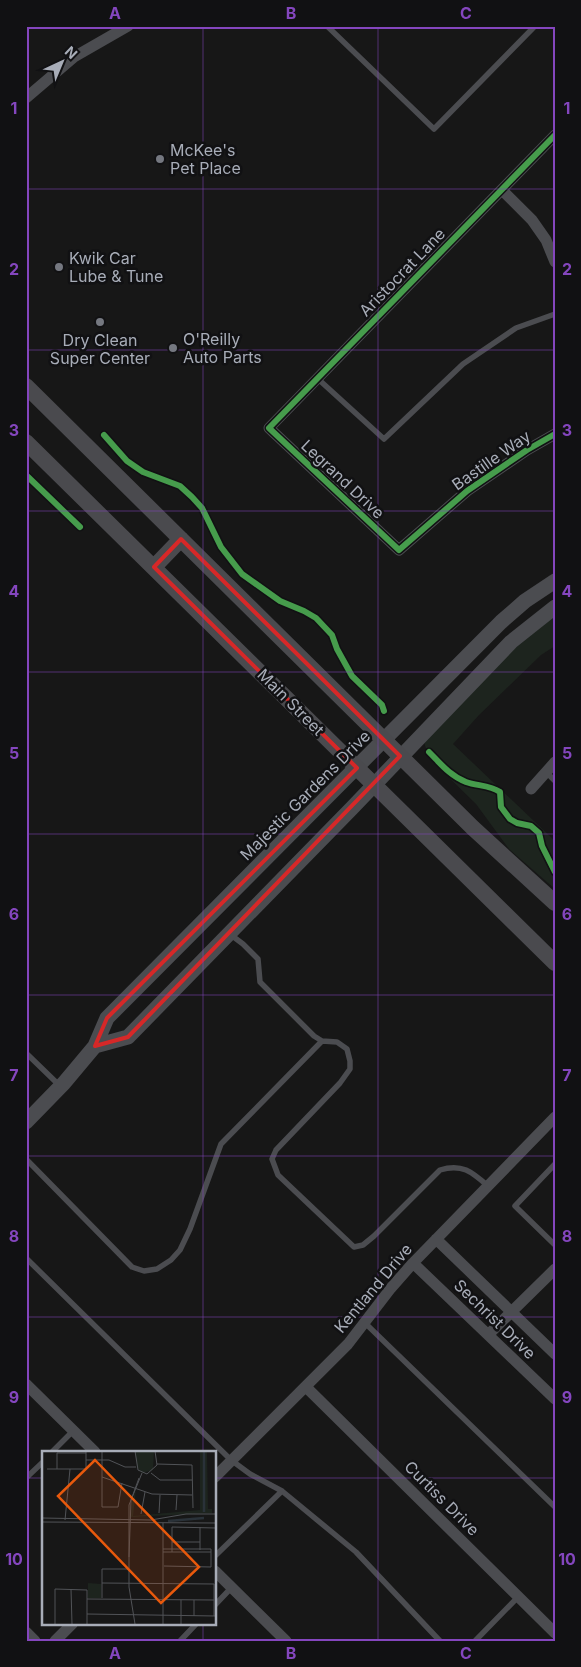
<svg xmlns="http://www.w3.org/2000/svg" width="581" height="1667" viewBox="0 0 581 1667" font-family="Inter,sans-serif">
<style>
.green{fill:#1d241e}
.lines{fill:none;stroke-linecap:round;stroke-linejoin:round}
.service{stroke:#4b4c50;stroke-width:5.5}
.minor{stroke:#4b4c50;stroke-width:11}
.tertiary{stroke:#4b4c50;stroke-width:15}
.secondary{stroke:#4a4a4e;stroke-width:16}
.cycleway-casing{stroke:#111113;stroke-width:9}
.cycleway{stroke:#469c4c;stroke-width:6}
.marked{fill:none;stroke:#d62828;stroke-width:4;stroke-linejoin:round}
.grid{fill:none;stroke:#8446be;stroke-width:1;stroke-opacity:0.55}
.poi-dot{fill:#757880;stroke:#111113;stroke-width:2}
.labels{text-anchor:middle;stroke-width:5;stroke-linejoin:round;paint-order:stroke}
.poi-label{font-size:16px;fill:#a8adb8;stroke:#111113;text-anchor:start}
.street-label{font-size:16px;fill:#a8adb8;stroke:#111113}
.inset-river{fill:none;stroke:#2a3239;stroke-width:2.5}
.inset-road{fill:none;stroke:#515357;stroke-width:1}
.view{fill:#e8590c;fill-opacity:0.15;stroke:#e8590c;stroke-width:2.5}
.inset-edge{fill:none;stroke:#a8adb8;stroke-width:2.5}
.neatline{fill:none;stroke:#8446be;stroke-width:2}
.grid-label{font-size:16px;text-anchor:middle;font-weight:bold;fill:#8446be}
</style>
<rect width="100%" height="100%" fill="#171717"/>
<path class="green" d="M555,616v30l-14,9 -62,60 -26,29 102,97v48l-46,-40 -33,-45 -47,-46 -6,-19 91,-90z"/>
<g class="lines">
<path class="service" d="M327,26l107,103 101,-103
M317,378l67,61 79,-75 53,-36 39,-14
M546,772l9,9
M231,935l12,9 15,15 2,23 54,54 8,5
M26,1053l33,32
M26,1159l106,108 12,4 13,-2 14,-9 9,-10 10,-21 31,-85 101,-103 15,1 10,7 3,12v8l-10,14 -64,67 -4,9 6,16 76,72 9,-2 11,-9 66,-66c22,-7 32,2 48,16
M555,1164l-40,42 40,39
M26,1258l205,202 19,14 32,17 74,61 84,89
M365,1323l190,184
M52,1452l21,-21
M26,1478l18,-17
M215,1556l67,-65
M215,1605l17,-18
M180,1641l17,-18
M475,1641l43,-44"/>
<path class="minor" d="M26,98l48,-41 54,-31
M555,135l-286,293 130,122 68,-59 60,-41 28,-16
M502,190l30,30 14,20 9,22
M531,789l24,-27
M436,1239l119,115
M413,1263l142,136
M489,1334l66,-65
M26,1384l69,68
M306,1387l249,246
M215,1477l133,-133 43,-56 22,-25 142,-146
M215,1571l71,70
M26,1632l9,9
M55,1641l18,-18"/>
<path class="tertiary" d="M95,1046l33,-9 224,-229 159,-166 44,-35
M26,1122l38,-39 31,-37 12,-28 394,-396 24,-21 30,-20"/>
<path class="secondary" d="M26,386l447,442 82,75
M26,442l529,521
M154,567l27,-28"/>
<defs>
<path id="cycleway" d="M555,135l-286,293 130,122 68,-59 60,-41 28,-16
M104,435l23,26 16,11 37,14 12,11 10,11 19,39 21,27 38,27 24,10 12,7 16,17 5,14 15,27 30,29 2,6
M26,475l54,52
M429,752c11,11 21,24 37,30 11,4 24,3 34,10l1,15 9,12 7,4 14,3 8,7 3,13 13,26"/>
</defs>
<use href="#cycleway" class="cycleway-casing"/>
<use href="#cycleway" class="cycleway"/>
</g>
<path class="marked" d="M181,539l219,217 -272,281 -33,9 12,-28 250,-250 -203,-201z"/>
<path class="grid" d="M203,26v1426M378,26v1615M26,189h529M26,350h529M26,511h529M26,672h529M26,834h529M26,995h529M26,1156h529M26,1317h529M26,1478h18M215,1478h340M203,1623v18"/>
<g class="poi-dot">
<circle cx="160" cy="159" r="5"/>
<circle cx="59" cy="267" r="5"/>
<circle cx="100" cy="322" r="5"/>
<circle cx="173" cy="348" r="5"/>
</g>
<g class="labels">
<g class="poi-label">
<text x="170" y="156">McKee's<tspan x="170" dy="18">Pet Place</tspan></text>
<text x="69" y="264">Kwik Car<tspan x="69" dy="18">Lube &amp; Tune</tspan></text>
<text x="183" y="345">O'Reilly<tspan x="183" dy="18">Auto Parts</tspan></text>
<text x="100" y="346" text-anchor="middle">Dry Clean<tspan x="100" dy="18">Super Center</tspan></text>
</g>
<g class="street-label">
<text transform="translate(402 272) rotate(-46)" y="6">Aristocrat Lane</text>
<text transform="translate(491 460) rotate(-35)" y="6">Bastille Way</text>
<text transform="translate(343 479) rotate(43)" y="6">Legrand Drive</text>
<text transform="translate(291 702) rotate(45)" y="6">Main Street</text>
<text transform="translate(305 795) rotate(-45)" y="6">Majestic Gardens Drive</text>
<text transform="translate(373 1288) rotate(-50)" y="6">Kentland Drive</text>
<text transform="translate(495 1319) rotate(44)" y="6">Sechrist Drive</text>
<text transform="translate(442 1498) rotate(45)" y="6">Curtiss Drive</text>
</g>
</g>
<g transform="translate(42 1451)">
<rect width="174" height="174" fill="#171717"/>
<path d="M93,0h19l-1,19 -11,3 -5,-6zM158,0h7l1,58h4v4l-81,4 1,-15 4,-13 -3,27 67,-6zM46,132l13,1v14h-13z" fill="#1d241e"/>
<path class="inset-river" d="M162,61v-61M126,70l36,-3"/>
<path class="inset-road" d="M60,0v56h16l4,-24M93,0l3,19 9,4 10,-9 -2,-14M44,9h23l16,7h11M115,13l35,1 1,43M5,18h39v-18M15,18v-16h29M109,22l9,7h32M60,26l50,17 40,1M134,59l1,-15M117,62l1,-18M99,63l4,-22M0,67l109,2 35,-6h30M23,69l5,-51M0,71l174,1M121,72v101M158,76v23M130,91h28M121,98h48v18l-47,-1M121,101h48M130,101v-25l44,1M87,106l2,-57 8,-22M60,132l112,1v32M29,138l1,35M60,147v-29h27M45,148l127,1M45,163l129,2M152,165v-16M13,173v-35l32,1v34M93,173l-6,-37v-82l13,-32M139,173v-24"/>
<path class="view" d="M53,9l104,107 -38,36 -103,-107z"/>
<rect width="174" height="174" class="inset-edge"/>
</g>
<rect width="581" height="1667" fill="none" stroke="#111113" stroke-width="55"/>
<g transform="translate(62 62) rotate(44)" stroke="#111113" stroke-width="4" paint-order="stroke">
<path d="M0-4L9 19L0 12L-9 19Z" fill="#a8adb8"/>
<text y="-8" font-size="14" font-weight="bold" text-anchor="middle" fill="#a8adb8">N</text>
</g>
<rect x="28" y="28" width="526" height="1612" class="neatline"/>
<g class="grid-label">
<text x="115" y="19">A</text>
<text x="291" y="19">B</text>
<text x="466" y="19">C</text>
<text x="14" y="114">1</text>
<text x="567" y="114">1</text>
<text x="14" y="275">2</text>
<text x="567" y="275">2</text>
<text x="14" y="436">3</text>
<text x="567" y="436">3</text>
<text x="14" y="597">4</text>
<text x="567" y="597">4</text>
<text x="14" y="759">5</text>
<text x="567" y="759">5</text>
<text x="14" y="920">6</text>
<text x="567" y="920">6</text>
<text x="14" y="1081">7</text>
<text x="567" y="1081">7</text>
<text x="14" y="1242">8</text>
<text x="567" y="1242">8</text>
<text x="14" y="1403">9</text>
<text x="567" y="1403">9</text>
<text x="14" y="1565">10</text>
<text x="567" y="1565">10</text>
<text x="115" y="1659">A</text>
<text x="291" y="1659">B</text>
<text x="466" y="1659">C</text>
</g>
</svg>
